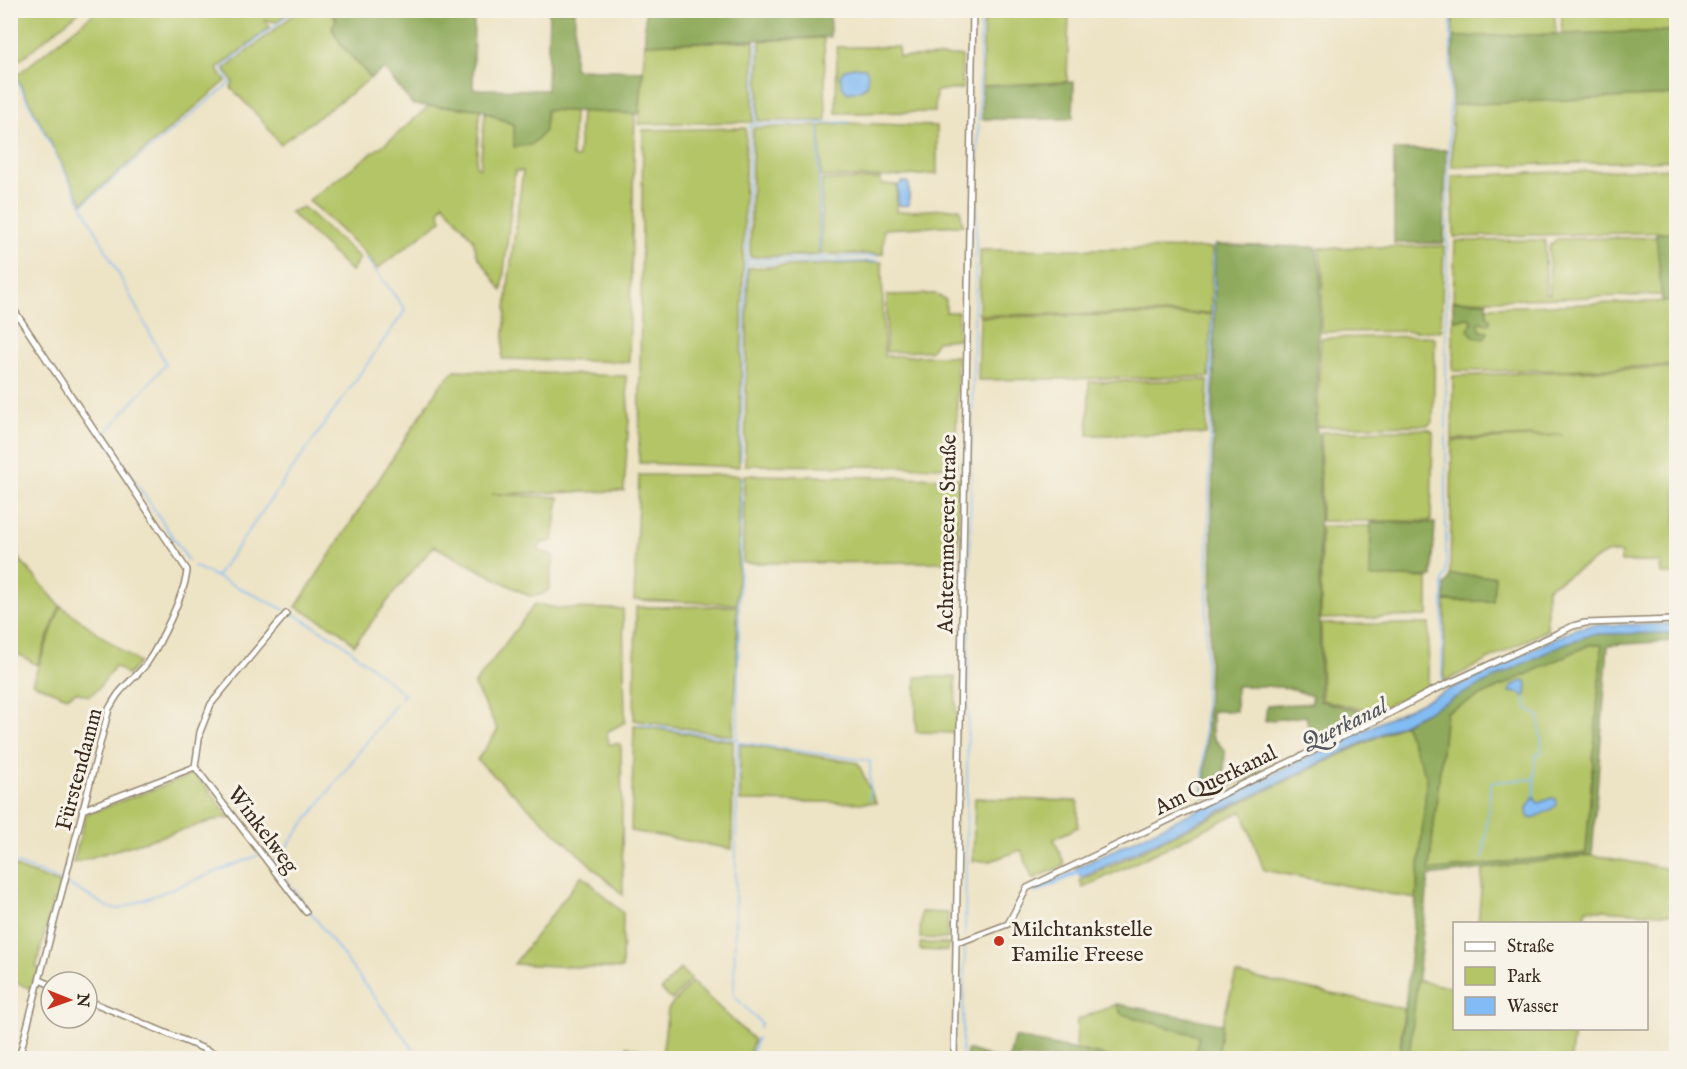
<svg xmlns="http://www.w3.org/2000/svg" width="1687" height="1069" viewBox="0 0 1687 1069" font-family="'IM FELL English',serif">
<style>
.green{fill:#b4c568;stroke:#787843;stroke-width:1.5}
.forest{fill:#8faa5c;stroke:#656a3d;stroke-width:1.5;fill-rule:evenodd}
.water{fill:#83bcf4;stroke:#5f7389;stroke-width:1.5}
.lines{fill:none;stroke-linecap:round;stroke-linejoin:round}
.stream{stroke:#83bcf4;stroke-width:1.5}
.canal{stroke:#83bcf4;stroke-width:5}
.minor-casing{stroke:#948672;stroke-width:8}
.minor{stroke:#fff;stroke-width:5}
.poi-dot{fill:#c8321e;stroke:#f7f3e8;stroke-width:2}
.labels{text-anchor:middle;stroke-width:6;stroke-linejoin:round;paint-order:stroke}
.street-label{font-size:22px;fill:#3b2a1e;stroke:#f7f3e8}
.poi-label{font-size:22px;fill:#3b2a1e;stroke:#f7f3e8;text-anchor:start}
.water-label{font-size:24px;font-style:italic;fill:#51565e;stroke:#f7f3e8}
</style>
<rect width="100%" height="100%" fill="#f7f3e8"/>
<filter id="ink" filterUnits="userSpaceOnUse"><feTurbulence type="fractalNoise" baseFrequency=".0167" numOctaves="2"/><feDisplacementMap in="SourceGraphic" scale="12" xChannelSelector="R" yChannelSelector="G"/><feConvolveMatrix kernelMatrix="1 2 1 2 8 2 1 2 1" color-interpolation-filters="sRGB"/></filter>
<filter id="wash" filterUnits="userSpaceOnUse"><feTurbulence type="fractalNoise" baseFrequency=".008" numOctaves="4" result="noise"/><feDisplacementMap in="SourceGraphic" scale="24" xChannelSelector="R" yChannelSelector="G"/><feGaussianBlur stdDeviation="1.35" result="paint"/><feColorMatrix in="noise" values="0 0 0 0 0 0 0 0 0 0 0 0 0 0 0 0 0 1.4 0 .05"/><feComposite in="paint" operator="in"/></filter>
<g filter="url(#wash)">
<rect width="100%" height="100%" fill="#ede3c5"/>
<path class="green" d="M11,10h69v1l-69,56z
M98,10l192,1 -14,11 -11,-2 5,7 -53,42 9,12 -144,122 -66,-127z
M298,11h32l6,8 -4,9 10,18 29,32 -44,33 -47,33 -20,-26 -29,-30 2,-6 -8,-13z
M984,11h85l-2,71 -85,4z
M1453,11h101l2,23 -103,3z
M1561,11h115v20l-114,3z
M824,38l2,83h-68l2,-80z
M754,41l-1,81 -114,2 6,-80z
M837,47h61l1,10 63,-1v33l-26,2 -1,21 -99,1z
M1676,95v65l-224,7v-62z
M429,106l51,3 -4,57 4,2 5,-56 29,13 1,22 31,-37 28,1 -2,46 6,1 3,-47 54,3 -6,248 -127,-3 6,-73 15,-115h-8l-13,120 -25,-36 -4,-16 -30,-36 -4,8 3,9 -65,49 -13,-17 -55,-52 86,-64z
M843,123l94,3v48l-55,3h-61l-1,-51z
M819,126v129l-69,2 3,-129z
M746,128l-7,339 -100,-4 4,-333z
M1676,168v64l-222,5 -2,-61z
M881,179v5l16,1 -1,27 64,-4 3,17 -79,4 -1,25h-62l1,-74z
M303,207l57,51 -9,13 -61,-59z
M1657,237l5,58 -209,6 2,-60 90,-1 1,54h4l-1,-48 8,-7z
M1444,246l-3,85 -120,1 2,-59 -4,-25z
M1212,248l-1,65 -232,2 1,-65z
M882,262l2,94h73l-1,111 -211,-2 3,-197z
M935,294l11,6v12h12v27l-21,2 -7,10 -44,1 1,-57z
M1676,301v64l-113,5 -110,1v-51l16,-2 12,13 -3,-8c7,-2 9,-9 10,-16z
M1211,314l-2,63 -231,3 2,-63z
M1427,336l8,2 -2,84 -5,3 -111,2 4,-89z
M1676,367v207h-15l-1,-12h-39v-9h-15l-59,35v42l-103,52 1,-81h47l3,-25 -45,-1 2,-134 111,-6 -111,4 1,-63z
M455,370l171,6 3,43 -5,72 -132,3 67,3 -6,44 -11,2 -4,7 16,6 -5,33 -8,6 -12,1 -95,-50 -37,43 -43,56 -14,-14 -44,-24 143,-220z
M1208,380l-2,54 -118,1 1,-53z
M1428,429l5,3 -2,89h-110v-89z
M639,475h101l-3,129 -103,-4z
M744,475l216,3 -3,84 -214,1z
M1321,526h50v50l57,2v38l-107,3z
M10,548l50,58 -23,59 -26,-15z
M535,604l23,4 65,1 2,113 -18,10 2,12h11l1,3 2,148 -146,-135 21,-30 -24,-45z
M61,606l78,57 -11,12 -13,-9 -16,22 -10,8 -13,-4 -9,5 -35,-14z
M737,606v58l-4,72 -99,-16 2,-113z
M1321,624h108l-1,62 -54,26 -52,-12z
M1589,645h13l-16,208 -157,18 17,-159z
M916,677h39l2,56 -41,-1z
M1404,724l23,54 -11,121 -152,-29 -22,-59 -159,77 -3,-7z
M634,725l99,16 -1,108 -101,-18z
M740,744l118,19 18,40 -136,-2z
M195,774l19,22 16,23 -8,-1 -149,45 13,-49z
M975,798l103,3v26l-24,12 11,26 -32,14 -12,-29 -30,11h-18z
M1592,855l84,15v45l-90,-6 -2,14 -106,1 5,-56z
M10,865l51,19 -5,17h-3l-17,66 3,1 -6,22 -22,-10z
M582,875l41,38 -1,56 -108,-5z
M921,912l27,1 -1,26 -27,-1z
M920,943l29,1 -1,7 -28,-1z
M680,969l11,10 -19,21 -11,-10z
M1236,974l168,35 -5,49h-182l5,-34z
M1416,980l38,8v40l120,1 -3,29h-162z
M692,982l62,58 -6,18h-121v-12l35,10 6,-47z
M1117,1004l4,10 78,22 -5,22h-84v-1l-34,-8 1,-29z"/>
<path class="forest" d="M330,11h144l-1,78 74,1 2,-79h26l-1,58 69,2 -4,43 -93,-4 -1,21 -14,14 -17,2v-22l-34,-16 -67,-4 -29,-36 -13,9 -29,-32 -10,-18 4,-9z
M645,11h185v26l-185,7z
M1676,31v64l-224,10 1,-68z
M1067,82h7l-1,36 -7,1h-84v-33z
M1394,150h52l-2,93h-50z
M1676,232v69l-14,1 -6,-69z
M1215,245l101,2 5,27 -6,153 4,8 1,266 52,13 3,3 -62,30 -7,-31 -41,5 2,-15 45,-3v-7l-23,-8 -25,-2h-28v25h-24v25l13,15 -1,22 10,2 26,-10 2,8 -58,25 7,-187z
M1453,301l34,1v13l4,5 -2,4 -8,-2 -3,1 3,8 7,1 -4,7 -10,-2 -6,-7 4,-8 -3,-4 -16,2z
M1371,522l64,1 -3,54h-62z
M1450,575l45,1 -2,25h-48v-16l3,-3z
M1676,633v8l-68,4 -16,210 -163,21 -20,182h-9l16,-159 11,-121 -23,-54 39,-21 120,-59 30,-10zM1589,645h13l-16,208 -157,18 17,-159z
M1117,1004l105,20 -5,34h-23l5,-22 -78,-22z
M1014,1037l96,20v1h-101z
M967,1050h3l24,8h-28z"/>
<path class="water" d="M853,67l12,1 3,5 -1,13 -9,5 -10,2 -5,-5 -3,-11 4,-7z
M902,182h5l2,3v20l-9,1 -2,-2v-18z
M1676,624v9l-83,1 -30,10 -155,77 -327,157 -5,-10 499,-239 17,-4z
M1522,681h4l1,2 -1,12 -2,2 -4,-4 -10,-1 2,-6z
M1534,796l2,5 3,2 12,-5 5,1 1,6c-5,4 -17,10 -24,13h-4c-6,-12 2,-12 5,-22z"/>
<g class="lines">
<path class="stream" d="M10,70h1
M16,79l150,285 -62,71 84,125
M756,124l1,-81
M819,124l1,133
M82,205l148,-122 -8,-15 72,-58
M747,260l131,-4
M747,264l131,-3
M741,461l9,-336 100,-3
M741,477l-7,519 27,27 -1,4
M194,566l91,44
M216,577l188,-265 1,-3 -39,-51
M290,612l51,30 63,52 -3,4
M1442,679l1,-99 3,-6v-241l5,-323
M1524,697l3,11 12,9 3,35 -7,4 -1,40
M639,724l97,15
M738,742l132,19v39
M1203,796l11,-551
M267,852l1,3
M1483,859l8,-77 43,-3
M10,861l52,20
M280,872l-6,-9 122,-159
M285,878l135,180
M66,883l44,25 10,1 139,-54
M965,936l6,-469 10,-457
M751,1058l6,-20
M962,1058l3,-112"/>
<path class="canal" d="M1036,891l48,-22"/>
</g>
</g>
<g filter="url(#ink)">
<g class="lines">
<defs>
<path id="minor" d="M10,304l177,266c-1,21 -27,74 -40,93 -8,11 -20,20 -28,30 -4,5 -7,11 -10,16l-90,349
M195,767l111,145
M82,810l113,-43 5,-35 11,-28 75,-90
M956,941h7l45,-17 19,-36 350,-168 57,-30 118,-54 21,-10 12,-3 91,-3
M40,980l11,5
M87,1000l139,58
M954,1058l19,-1048"/>
</defs>
<use href="#minor" class="minor-casing"/>
<use href="#minor" class="minor"/>
</g>
</g>
<circle class="poi-dot" cx="999" cy="941" r="6"/>
<g class="labels">
<g class="street-label">
<text transform="translate(946 534) rotate(-89)" y="8">Achternmeerer Straße</text>
<text transform="translate(78 769) rotate(-75)" y="8">Fürstendamm</text>
<text transform="translate(1215 779) rotate(-26)" y="8">Am Querkanal</text>
<text transform="translate(264 829) rotate(53)" y="8">Winkelweg</text>
</g>
<g class="poi-label">
<text x="1011" y="936">Milchtankstelle<tspan x="1011" dy="25">Familie Freese</tspan></text>
</g>
<g class="water-label">
<text transform="translate(1344 724) rotate(-26)" y="8">Querkanal</text>
</g>
</g>
<rect width="1687" height="1069" fill="none" stroke="#f7f3e8" stroke-width="36"/>
<rect x="1453" y="922" width="195" height="108" fill="#f7f3e8" stroke="#aca397" stroke-width="1.5"/>
<rect x="1465" y="942" width="30" height="9" fill="#ffffff" stroke="#aca397" stroke-width="1.5"/>
<text x="1507" y="952" font-size="18" fill="#3b2a1e">Straße</text>
<rect x="1465" y="967" width="30" height="18" fill="#b4c568" stroke="#aca397" stroke-width="1.5"/>
<text x="1507" y="982" font-size="18" fill="#3b2a1e">Park</text>
<rect x="1465" y="997" width="30" height="18" fill="#83bcf4" stroke="#aca397" stroke-width="1.5"/>
<text x="1507" y="1012" font-size="18" fill="#3b2a1e">Wasser</text>
<g transform="translate(69 1000) rotate(91)"><circle r="28" fill="#f7f3e8" stroke="#aca397" stroke-width="1.5"/>
<path d="M0-4.5L10 22L0 15L-10 22Z" fill="#c8321e"/>
<text y="-9" font-size="16" font-weight="bold" text-anchor="middle" fill="#3b2a1e">N</text>
</g>
</svg>
